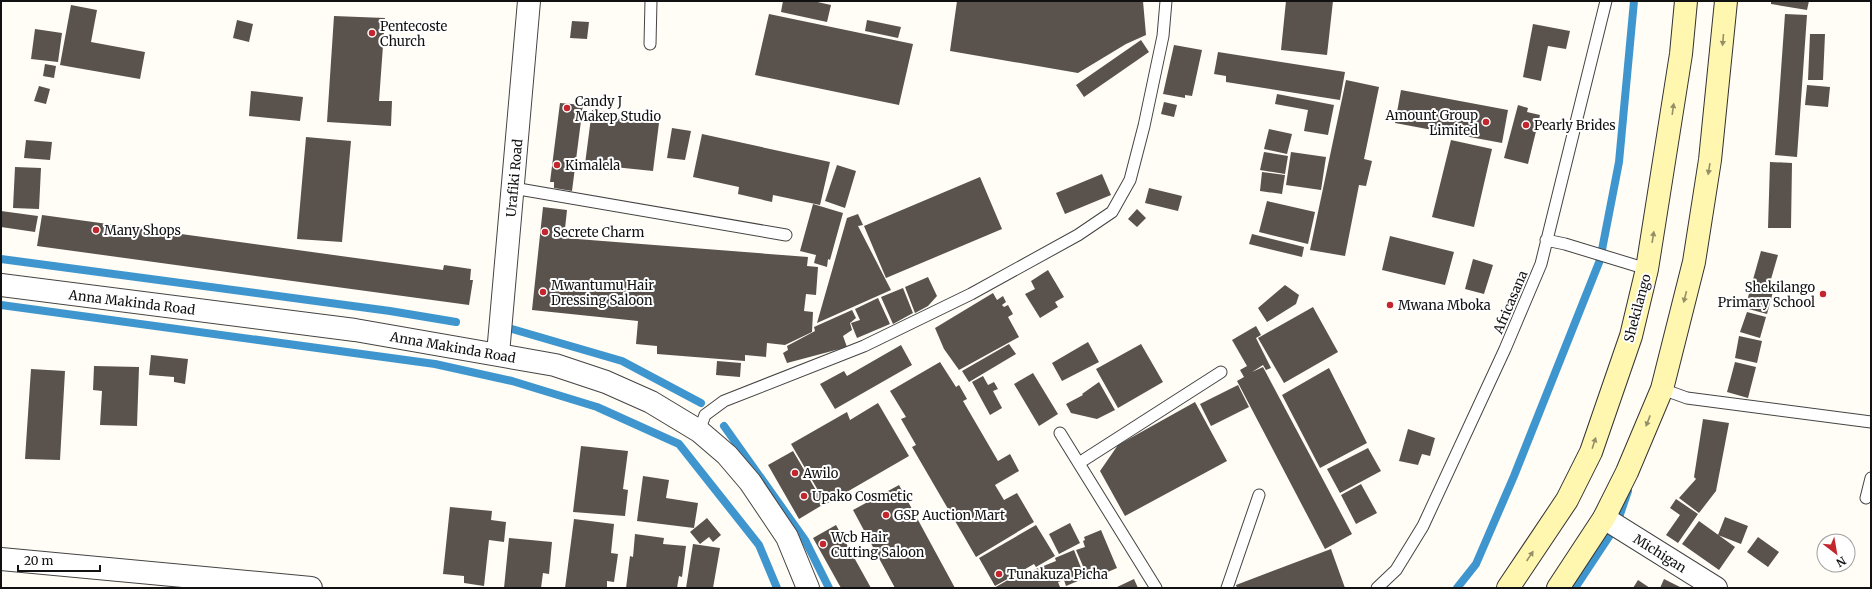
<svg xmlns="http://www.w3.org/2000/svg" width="1872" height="589" viewBox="0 0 1872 589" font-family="Merriweather,serif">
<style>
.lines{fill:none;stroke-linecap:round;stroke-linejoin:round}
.stream{stroke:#3f96cf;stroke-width:8}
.building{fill:#5a524d}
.service-casing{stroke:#444;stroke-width:13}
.minor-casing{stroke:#444;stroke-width:24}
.tertiary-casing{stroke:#444;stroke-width:24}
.secondary-casing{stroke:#333;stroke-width:24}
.service{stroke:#fff;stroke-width:11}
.minor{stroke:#fff;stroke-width:22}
.tertiary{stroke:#fff;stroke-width:22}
.secondary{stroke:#fff6b0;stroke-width:22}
.oneway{fill:#948f68}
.poi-dot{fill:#c4262e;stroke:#fff;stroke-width:1.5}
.labels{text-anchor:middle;stroke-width:4;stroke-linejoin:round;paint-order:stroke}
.poi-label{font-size:13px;fill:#111;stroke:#fff;text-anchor:start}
.street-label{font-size:13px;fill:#111;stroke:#fff}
</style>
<rect width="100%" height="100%" fill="#fffdf5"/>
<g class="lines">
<path class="stream" d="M1,259l389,52 66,11
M1,305l434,59 77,17 85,26 82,37 80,101 18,43
M512,329l110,32 79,42
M724,426l81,114 24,48
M1457,588l19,-24 38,-88 86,-216 19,-98 15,-161
M1575,588l41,-62 12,-35"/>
</g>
<path class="building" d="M783,1h30l18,4 -4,17 -46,-10z
M957,1h186l3,34 -20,9 -48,29 -128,-22z
M1286,1h47l-6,54 -46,-5z
M1771,1h38l-2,9 -36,-6z
M71,5l26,5 -6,32 54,10 -5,27 -80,-14z
M769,14l144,30 -14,61 -144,-30z
M1785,14l22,1 -10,142 -22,-2z
M334,16l51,2 -6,83h13l-1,25 -64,-4z
M237,20l16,4 -4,18 -16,-4z
M867,20l34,7 -3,11 -33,-7z
M572,21l17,1 -2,17 -17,-1z
M1533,24l37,7 -4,18 -18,-3 -7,35 -18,-4z
M35,29l27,4 -4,29 -27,-3z
M1810,34h15l-2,46h-15z
M1141,40l8,12 -65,45 -8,-12z
M1174,45l28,5 -10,46 -7,-1v3l-22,-4z
M1218,52l127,20 -5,28 -114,-18v-6l-12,-2z
M45,64l11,2 -2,12 -11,-2z
M1346,80l33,7 -15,72 8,2 -6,25 -7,-1 -14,71 -35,-6z
M1807,85l23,2 -2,20 -23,-2z
M39,86l11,3 -4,15 -12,-3z
M1401,90l107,20 -6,33 -107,-20z
M251,91l52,6 -3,24 -51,-5z
M1277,94l57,11 -6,30 -24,-4 4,-21 -33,-6z
M1164,102l13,3 -3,12 -13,-3z
M560,103l23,2 -11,86 -18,-3v-6h-4z
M1518,105l10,3 -1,4 13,3 -12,49 -24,-6z
M592,110l23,3v5l44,5 -6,48 -68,-7z
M672,128l19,3 -6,29 -18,-2z
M1269,129l23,5 -5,20 -23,-5z
M702,134l128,28 -10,43 -47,-10 -1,7 -34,-8 1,-7 -46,-10z
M306,137l45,4 -9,101 -45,-3z
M26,140l26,2 -2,18 -26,-2z
M1451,140l41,9 -18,78 -42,-10z
M1264,152l24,4 -3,18 -25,-4z
M1291,152l35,5 -5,33 -35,-5z
M1770,162l22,1 -1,65h-23z
M837,165l19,6 -11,37 -20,-7z
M15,167l26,1 -2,41 -26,-1z
M1262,172l23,3 -3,19 -22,-3z
M1102,174l9,21 -46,19 -9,-21z
M980,177l22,52 -116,49 -22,-52z
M1149,188l33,8 -4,15 -33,-8z
M1267,201l48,11 -7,32 -49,-12z
M813,204l30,9 -13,47 -2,-1 -1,8 -13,-4 2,-8 -16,-4z
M543,207l24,3 -3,28 244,19 -1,9 11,1 -2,28 -10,-1 -2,17 9,1 -1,20 -27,13 -18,-2 -1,14 -21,-2v6l-88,-7v-8l-21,-2 2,-23 -106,-11z
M1137,209l9,9 -9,9 -9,-8z
M1,211l37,5 -3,16 -34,-5z
M858,214l5,11 -5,1 33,64 -74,33 30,-105z
M42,215l401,55 1,-5 27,4 -1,11h3l-4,25 -432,-59z
M1252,234l52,13 -2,10 -53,-13z
M1390,236l64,16 -9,33 -63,-15z
M1761,251l17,4 -9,31 5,2 -7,26 -22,-6z
M1473,259l20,6 -9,29 -19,-5z
M1048,270l16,27 -9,5 3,5 -18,11 -15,-24 10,-5 -4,-8z
M928,277l9,19 -9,10 -13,7 -10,-26z
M1285,285l14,10 -3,9 -29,18 -9,-14z
M903,288l10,25 -20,11 -12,-27z
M993,293l4,7 6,-4 3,6 -4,3 2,2 4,-2 5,9 -5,3 11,20 -60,33 -15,-21 -9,-21z
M878,298l12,26 -33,14 -6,-15 9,-3 -5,-11z
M1313,307l25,45 -54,31 -26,-45z
M852,310l4,8 -6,5 2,7 -9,6 4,11 -60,16 -4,-10 5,-3 -1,-4 28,-15 -1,-4z
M1747,312l19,5 -6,21 -20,-6z
M1256,326l5,9 -5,3 15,30 -5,2 -3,-5 -11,7 11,-5 89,167 -27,15 -88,-168 7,-4 -4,-7 7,-4 -15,-26z
M1739,336l23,5 -5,22 -22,-5z
M1088,342l11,20 -37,19 -10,-18z
M1009,344l7,10 -47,28 -7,-11z
M1141,344l22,38 -45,26 -22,-39z
M901,345l11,20 -77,44 -15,-25 24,-13 3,5z
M151,355l37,4 -3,25 -11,-2v-5l-25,-2z
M717,361l24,2 -1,14 -24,-2z
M940,362l16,25 3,-2 8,14 -4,2 35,60 12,-7 9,17 -24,14 9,15 13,-7 17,29 -58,35 -64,-110 4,-2 -15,-26 5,-2 -16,-26z
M1735,362l21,5 -8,31 -21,-6z
M94,366l45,1 -2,59 -37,-1 2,-34 -9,-1z
M1329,368l38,75 -47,25 -38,-73z
M31,369l34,2 -5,89 -35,-1z
M1033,373l25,41 -19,12 -25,-42z
M983,376l5,9 6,-3 4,7 -5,2 9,17 -12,7 -18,-33z
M1099,382l16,28 -18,9 -26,-6 -5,-9 17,-9 -1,-1z
M1238,385l11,22 -38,19 -11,-22z
M1195,402l32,59 -102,55 -25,-45 18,-26z
M878,403l31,53 -83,48 -35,-60 56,-32 3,8z
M1703,419l26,4 -13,68 -17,22 -20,-15 17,-19 -2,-2z
M1408,429l27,9 -5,18 -8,-2 -4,11 -19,-4z
M581,446l47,5 -5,38 5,1 -3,26 -52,-4z
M1368,448l13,23 -41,22 -13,-24z
M793,451l31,53 -25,15 -31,-54z
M643,476l26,4 -3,18 32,5 -4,25 -57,-7z
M1361,484l16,29 -21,11 -15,-29z
M899,485l56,103h-60l-42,-78z
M1676,499l22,15 -20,29 -12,-8 14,-20 -10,-7z
M450,507l42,4 -1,9 15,2 -2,20 -15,-2 -5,46 -20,-3v-7l-21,-2z
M1725,517l23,9 -7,18 -23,-9z
M707,518l14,17 -8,7 -4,-5 -9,7 -10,-12z
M574,519l40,5 -3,29 7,1 -4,28 -7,-1v7h-42z
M1699,521l36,26 -16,23 -37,-26z
M1070,523l10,20 -21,11 -10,-20z
M836,525l35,63h-30l-28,-50z
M1036,525l19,31 -19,11 -2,-3 -39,22 -16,-28z
M1101,530l16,38 -28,12 -13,-30 9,-3 -2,-6 2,-1 -1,-3z
M635,534l29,4 -1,6 23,2 -4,31 -3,-1 -2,12h-51l4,-32 3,1z
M1758,537l21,15 -11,15 -21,-15z
M509,538l43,4 -3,32 -6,-1 -2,15h-37z
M693,544l27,4 -7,40h-27z
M1331,549l14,39h-108l-1,-3z
M1074,550l11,28 -19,8 -2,-6 -6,2 2,5 -3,1h-63l26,-15 1,2 35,-14 -1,-3z
M1134,579l4,9h-23z
M1664,579l18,9h-22z
M1638,580l12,8h-17z"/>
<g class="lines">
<defs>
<path id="service" d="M650,44l1,-43
M513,188l273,47
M1546,240l19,4 82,25
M1662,389l25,9 184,24
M699,431l6,-16 19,-14 140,-55 107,-52 107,-59 34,-23 18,-32 14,-54 19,-90 3,-35
M1060,433l96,155
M1079,463l142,-91
M1866,498l5,-20
M1227,588l32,-93
M1377,588l19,-18 27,-44 82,-177 36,-85 65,-263"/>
<path id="minor" d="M498,354l31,-353
M1604,518l112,70
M1,559l310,29"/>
<path id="tertiary" d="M1,285l354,45 200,35 51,17 45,20 48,29 28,24 23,27 37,55 21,51"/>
<path id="secondary" d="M1508,588l59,-88 24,-48 40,-116 16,-67 34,-215 5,-53
M1558,588l46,-70 23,-46 35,-83 32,-127 16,-102 16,-159"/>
</defs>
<use href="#service" class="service-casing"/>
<use href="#minor" class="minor-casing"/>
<use href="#tertiary" class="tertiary-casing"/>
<use href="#secondary" class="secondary-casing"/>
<use href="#service" class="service"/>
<use href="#minor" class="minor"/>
<use href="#tertiary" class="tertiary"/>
<use href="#secondary" class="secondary"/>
</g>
<defs><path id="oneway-solid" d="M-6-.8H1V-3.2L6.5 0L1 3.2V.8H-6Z"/></defs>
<g class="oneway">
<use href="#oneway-solid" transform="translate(1723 40) rotate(95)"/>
<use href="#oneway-solid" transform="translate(1673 109) rotate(-82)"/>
<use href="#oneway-solid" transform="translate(1709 169) rotate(99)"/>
<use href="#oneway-solid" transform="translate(1653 237) rotate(-81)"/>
<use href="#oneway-solid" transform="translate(1685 297) rotate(104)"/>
<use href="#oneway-solid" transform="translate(1648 421) rotate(111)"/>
<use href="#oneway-solid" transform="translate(1594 443) rotate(-72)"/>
<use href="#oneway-solid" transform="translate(1530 556) rotate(-56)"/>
</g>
<g class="poi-dot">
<circle cx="372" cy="33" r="4"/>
<circle cx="567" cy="108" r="4"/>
<circle cx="1486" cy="122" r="4"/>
<circle cx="1526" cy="125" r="4"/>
<circle cx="557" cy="165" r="4"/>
<circle cx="96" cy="230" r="4"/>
<circle cx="545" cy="232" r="4"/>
<circle cx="543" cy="292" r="4"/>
<circle cx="1823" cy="294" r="4"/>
<circle cx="1390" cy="305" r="4"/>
<circle cx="795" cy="473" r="4"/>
<circle cx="804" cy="496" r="4"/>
<circle cx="886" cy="515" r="4"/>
<circle cx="823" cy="544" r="4"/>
<circle cx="999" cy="574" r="4"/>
</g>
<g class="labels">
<g class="poi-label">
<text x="380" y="31">Pentecoste<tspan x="380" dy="15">Church</tspan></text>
<text x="575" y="106">Candy J<tspan x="575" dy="15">Makep Studio</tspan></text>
<text x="1478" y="120" text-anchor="end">Amount Group<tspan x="1478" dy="15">Limited</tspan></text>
<text x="1534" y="130">Pearly Brides</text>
<text x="565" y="170">Kimalela</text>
<text x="104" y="235">Many Shops</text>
<text x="553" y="237">Secrete Charm</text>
<text x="551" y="290">Mwantumu Hair<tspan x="551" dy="15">Dressing Saloon</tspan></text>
<text x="1815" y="292" text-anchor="end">Shekilango<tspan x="1815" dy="15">Primary School</tspan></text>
<text x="1398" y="310">Mwana Mboka</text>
<text x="803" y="478">Awilo</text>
<text x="812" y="501">Upako Cosmetic</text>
<text x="894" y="520">GSP Auction Mart</text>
<text x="831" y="542">Wcb Hair<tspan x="831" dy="15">Cutting Saloon</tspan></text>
<text x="1007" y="579">Tunakuza Picha</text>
</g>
<g class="street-label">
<text transform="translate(514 178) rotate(-85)" y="5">Urafiki Road</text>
<text transform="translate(132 302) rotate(7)" y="5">Anna Makinda Road</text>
<text transform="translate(1510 302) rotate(-67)" y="5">Africasana</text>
<text transform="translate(1637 308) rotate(-75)" y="5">Shekilango</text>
<text transform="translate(453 347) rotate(10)" y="5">Anna Makinda Road</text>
<text transform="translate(1660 553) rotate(32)" y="5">Michigan</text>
</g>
</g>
<rect width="1872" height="589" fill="none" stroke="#111111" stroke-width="4"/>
<g transform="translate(1836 553) rotate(149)"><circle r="19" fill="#ffffff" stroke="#a0a0a0"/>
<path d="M0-3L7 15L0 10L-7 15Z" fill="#c4262e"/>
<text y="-6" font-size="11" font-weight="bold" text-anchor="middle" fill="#111111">N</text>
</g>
<path d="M18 565v6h82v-6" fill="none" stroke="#111111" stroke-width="2"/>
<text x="24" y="565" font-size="12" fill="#111111" stroke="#ffffff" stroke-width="3" paint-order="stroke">20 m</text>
</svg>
